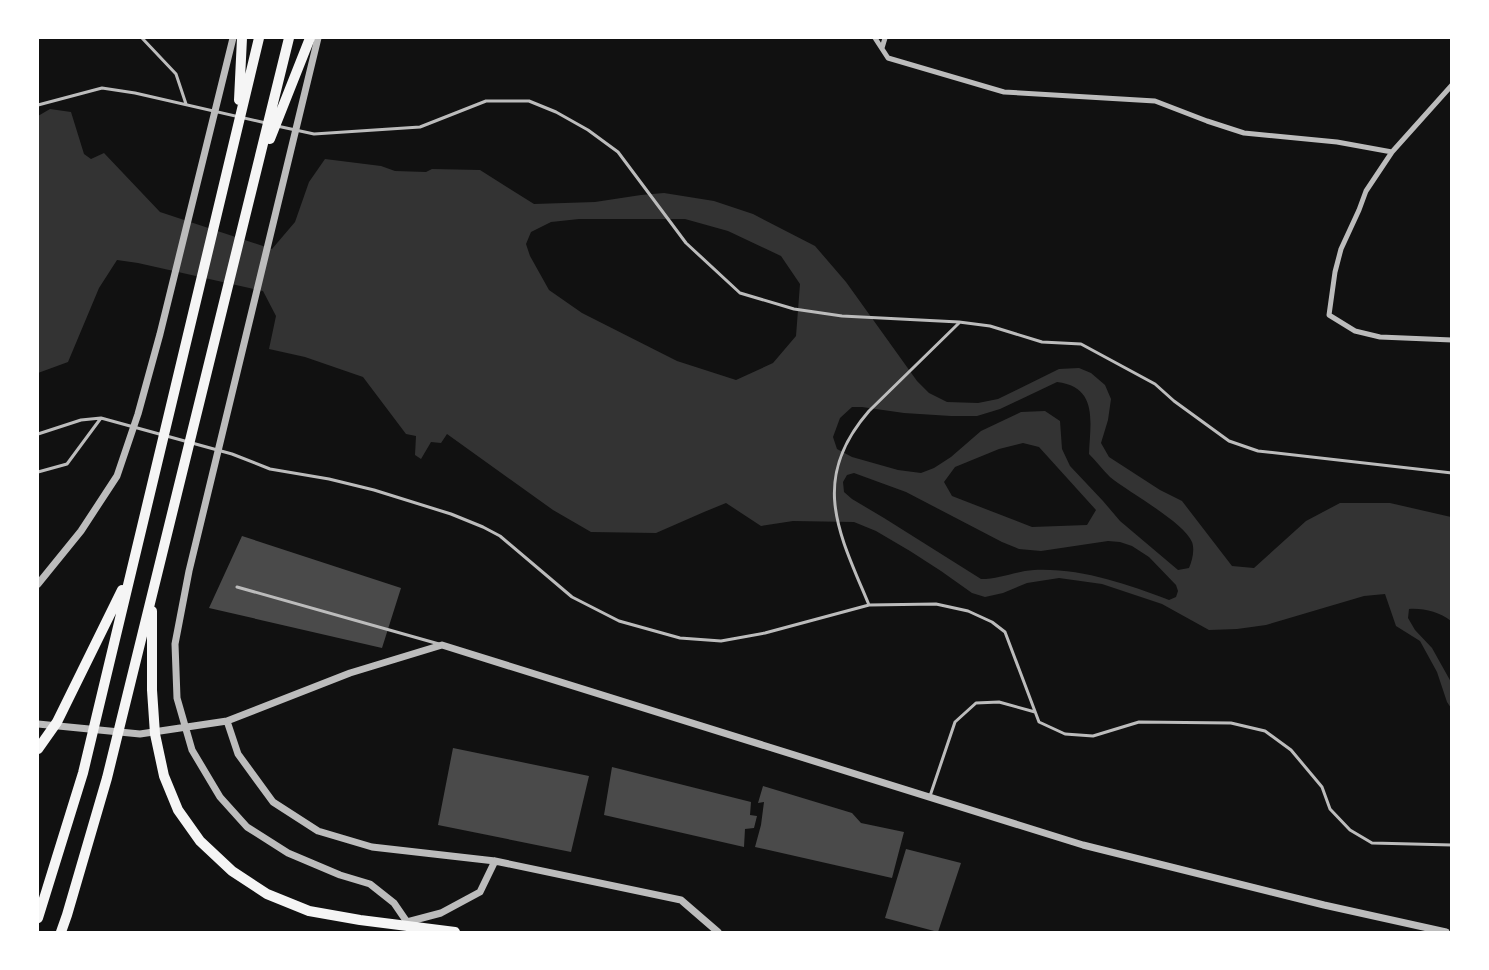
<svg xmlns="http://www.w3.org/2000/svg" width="1489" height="970" viewBox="0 0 1489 970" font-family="Lato,sans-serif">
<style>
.water{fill:#333;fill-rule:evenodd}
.building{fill:#4a4a4a}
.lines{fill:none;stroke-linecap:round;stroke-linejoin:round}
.service{stroke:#bcbcbc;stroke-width:3}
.minor{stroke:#bcbcbc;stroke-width:5}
.tertiary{stroke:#bcbcbc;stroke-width:7}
.trunk{stroke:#f5f5f5;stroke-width:10}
</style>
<rect width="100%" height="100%" fill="#111"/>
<path class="water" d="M50,109l21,3 13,42 7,5 13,-6 56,59 112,37 23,-27 14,-40 16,-23 56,7 14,5 31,1 6,-3 48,1 54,34 61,-2 46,-7 23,-2 50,8 39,13 62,32 31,36 71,99 12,12 18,9 31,1 20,-4 61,-30 20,-1 12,5 14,12 6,14 -3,21 -7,23 8,14 51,33 22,11 50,65 22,2 52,-47 34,-18h50l61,14v104c-12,-9 -27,-13 -42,-12l-1,9 7,12 17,18 19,34v26l-4,-6 -10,-30 -17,-31 -24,-15 -11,-32 -21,2 -98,29 -29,4 -28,1 -47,-26 -60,-20 -43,-6 -32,5 -24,10 -18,4 -13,-4 -31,-22 -31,-20 -34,-20 -22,-9 -61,-1 -32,5 -35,-23 -22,9 -48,21 -65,-1 -38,-22 -106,-76 -6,9 -10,-1 -10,17 -6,-4 1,-19 -10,-2 -43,-57 -58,-20 -36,-8 7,-33 -13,-25 -125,-28 -21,-3 -18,28 -31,74 -30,11v-257zM579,219h106l43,12 53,25 19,28 -4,52 -23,27 -37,17 -59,-19 -95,-48 -33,-23 -19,-34 -4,-12 5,-12 20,-10zM1057,382c42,5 33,41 32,72 7,7 14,16 21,23 18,15 74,45 82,65 3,8 0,19 -3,26l-11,2 -58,-49 -17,-20 -33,-35 -8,-17 -2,-28 -15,-10 -24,1 -40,19 -30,26 -17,11 -13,5 -23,-3 -46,-13 -15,-8 -4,-12 7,-19 12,-11h10l42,6 47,3h26l23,-7zM1023,443l16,4 57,63 -9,15 -55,2 -80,-31 -8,-14 11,-15 44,-18zM854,473l52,19 96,50 17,7 22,2 67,-10 12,1 12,4 17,11 27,28 2,6 -2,6 -7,3c-43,-16 -87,-32 -135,-30 -18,1 -34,9 -53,9l-97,-61 -32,-19 -8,-7 -1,-10 4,-7z"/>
<path class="building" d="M242,536l159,52 -19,60 -173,-40z
M453,748l136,28 -18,76 -133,-27z
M612,767l139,35 -1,13 7,1 -3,12 -9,1 -1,18 -140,-32z
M763,786l89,27 9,10 43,9 -12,46 -137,-31 6,-22 3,-23 -6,1z
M906,849l55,14 -23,69 -53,-14z"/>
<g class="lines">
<path class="service" d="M142,38l34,36 10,30
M38,105l64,-17 33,5 131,30
M277,126l37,8 106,-7 66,-26h43l27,11 32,18 30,22 68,91 54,50 54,16 48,7 117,6 31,4 52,16 39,2 74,40 19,17 55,40 29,10 194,22
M38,434l43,-14 20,-2 131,36 38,15 59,10 45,11 77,24 32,13 17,9 72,61 47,24 61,17 41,3 44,-8 104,-28 67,-1 32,7 24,11 13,10 34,90 26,12 28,2 46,-14 92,1 34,8 26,19 31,37 8,22 20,21 22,13 80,2
M38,472l29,-8 34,-46
M237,587l202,57
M869,605c-30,-72 -60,-125 0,-194l90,-88
M930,796l25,-74 21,-19 23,-1 36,10"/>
<path class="minor" d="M875,38l13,20 116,34 151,9 52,20 37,12 93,9 55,10
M882,48l3,-10
M1452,85l-60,67 -26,39 -7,19 -18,39 -6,23 -6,43 26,16 25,6 72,3"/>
<path class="tertiary" d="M318,38l-129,533 -14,73 2,54 15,52 28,47 27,30 41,26 52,22 30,9 24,19 13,19 3,10
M38,584l43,-53 36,-55 21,-62 22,-80 73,-296
M227,721l11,33 35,48 45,29 54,16 123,14 186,39 37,32
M38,724l102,10 87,-13 123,-48 92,-28 641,200 241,60 122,27
M407,922l34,-9 39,-21 15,-31"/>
<path class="trunk" d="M239,100l3,-62
M270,139l40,-101
M152,611v79l3,44 9,42 14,34 22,31 32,30 35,23 42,17 51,9 95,12
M38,749l19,-27 65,-132
M38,918l45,-145 176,-735
M61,932l6,-17 40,-137 182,-740"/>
</g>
<rect width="1489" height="970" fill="none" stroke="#ffffff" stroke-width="78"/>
</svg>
